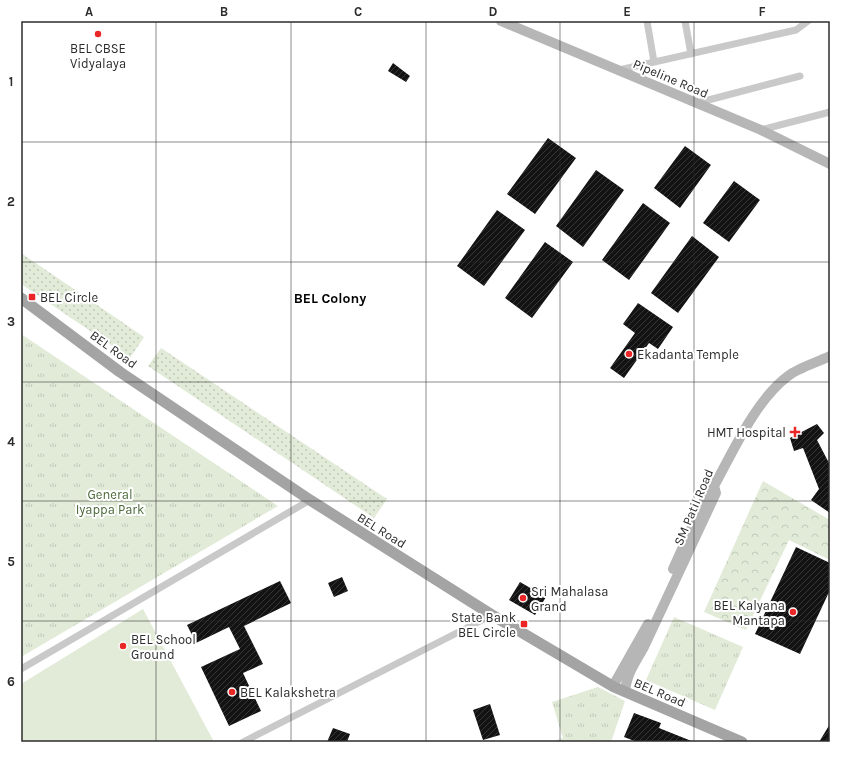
<svg xmlns="http://www.w3.org/2000/svg" width="851" height="763" viewBox="0 0 851 763" font-family="Karla,sans-serif">
<style>
.grass{fill:url(#grass-tufts)}
.forest{fill:url(#forest-crowns)}
.garden{fill:url(#garden-dots)}
.pitch{fill:#e1ebd8}
.building{fill:url(#building-hatch)}
.lines{fill:none;stroke-linecap:round;stroke-linejoin:round}
.street{stroke:#c9c9c9;stroke-width:7}
.secondary{stroke:#b6b6b6;stroke-width:10}
.primary{stroke:#a4a4a4;stroke-width:11}
.grid{fill:none;stroke:#2c2c2c;stroke-width:1;stroke-opacity:0.55}
.poi-dot{fill:#eb2626;stroke:#fff;stroke-width:1.5}
.labels{text-anchor:middle;stroke-width:4;stroke-linejoin:round;paint-order:stroke}
.poi-label{font-size:13px;fill:#2c2c2c;stroke:#fff;text-anchor:start}
.street-label{font-size:13px;fill:#2c2c2c;stroke:#fff}
.park-label{font-size:13px;fill:#4b6938;stroke:#fff}
.neighbourhood-label{font-size:14px;font-weight:bold;fill:#000;stroke:#fff}
.neatline{fill:none;stroke:#2c2c2c;stroke-width:1.5}
.grid-label{font-size:13px;text-anchor:middle;font-weight:bold;fill:#2c2c2c}
</style>
<defs>
<pattern id="grass-tufts" width="24" height="20" patternUnits="userSpaceOnUse"><rect width="24" height="20" fill="#e1ebd8"/><path d="M3 7l-1-3M5 7V3M7 7l1-3M15 17l-1-3M17 17v-4M19 17l1-3" fill="none" stroke="#c1caba"/></pattern>
<pattern id="forest-crowns" width="20" height="18" patternUnits="userSpaceOnUse"><rect width="20" height="18" fill="#e1ebd8"/><path d="M2 6a3 3 0 1 1 6 0M12 15a3 3 0 1 1 6 0" fill="none" stroke="#c1caba"/></pattern>
<pattern id="garden-dots" width="8" height="8" patternUnits="userSpaceOnUse"><rect width="8" height="8" fill="#e1ebd8"/><path d="M2 2h.1M6 6h.1" fill="none" stroke="#c1caba" stroke-width="1.8" stroke-linecap="round"/></pattern>
<pattern id="building-hatch" width="6" height="6" patternUnits="userSpaceOnUse"><rect width="6" height="6" fill="#131313"/><path d="M-1 1l2-2M0 6l6-6M5 7l2-2" fill="none" stroke="#363636"/></pattern>
</defs>
<rect width="100%" height="100%" fill="#fff"/>
<path class="grass" d="M21,334l257,172 -257,151z
M674,617l69,30 -28,63 -69,-30z
M598,687l27,14 -14,41h-60l12,-4 -11,-36z"/>
<path class="forest" d="M763,481l67,39v40l-41,-20 -43,90 -42,-18z"/>
<path class="garden" d="M21,253l123,84 -14,21 -109,-74z
M161,348l226,151 -13,19 -226,-152z"/>
<path class="pitch" d="M143,609l71,133h-193v-58z"/>
<path class="building" d="M393,63l17,13 -4,6 -18,-11z
M548,138l28,20 -41,56 -28,-20z
M685,146l26,19 -31,43 -26,-20z
M596,170l28,20 -41,57 -27,-21z
M734,181l26,19 -31,42 -26,-19z
M643,203l27,20 -41,57 -27,-20z
M497,210l28,20 -41,56 -27,-20z
M692,236l27,21 -41,56 -27,-20z
M545,242l28,20 -41,56 -27,-20z
M638,303l35,24 -15,22 -9,-6 -25,35 -14,-10 25,-35 -12,-9z
M817,424l7,9 -7,7 13,25v48l-19,-13 8,-11 -16,-41 -9,3 -4,-13z
M796,547l34,16v27l-30,64 -45,-20z
M342,577l6,14 -14,6 -6,-14z
M280,581l11,22 -47,23 19,38 -20,9 18,38 -32,15 -28,-59 39,-18 -11,-22 -33,16 -9,-18z
M520,582l26,15 -11,18 -26,-15z
M490,704l10,31 -17,5 -10,-30z
M634,713l27,10 -2,5 35,14h-57l-13,-5z
M830,724v18h-11z
M333,728l17,6 -3,8h-20z"/>
<g class="lines">
<path class="street" d="M647,21l7,41
M685,21l6,33
M619,70l177,-40 12,-9
M697,103l103,-27
M761,130l69,-18
M21,669l289,-169
M243,742l249,-127"/>
<path class="secondary" d="M501,21l260,109 69,34
M673,569l36,-80 5,-3
M613,686l35,-62
M625,692c1,-17 11,-31 19,-45l72,-154 -2,-7c20,-36 41,-85 74,-110 10,-8 30,-14 42,-20"/>
<path class="primary" d="M21,298l99,74 190,128 182,115 122,72 128,55"/>
</g>
<path class="grid" d="M156,21v721M291,21v721M426,21v721M560,21v721M694,21v721M21,142h809M21,262h809M21,382h809M21,501h809M21,621h809"/>
<g class="poi-dot">
<circle cx="98" cy="34" r="4"/>
<rect x="28" y="293" width="8" height="8" rx="2"/>
<circle cx="629" cy="354" r="4"/>
<path d="M793 426h4v4h4v4h-4v4h-4v-4h-4v-4h4z"/>
<circle cx="523" cy="598" r="4"/>
<circle cx="793" cy="612" r="4"/>
<rect x="520" y="620" width="8" height="8" rx="2"/>
<circle cx="123" cy="646" r="4"/>
<circle cx="232" cy="692" r="4"/>
</g>
<g class="labels">
<g class="poi-label">
<text x="98" y="53" text-anchor="middle">BEL CBSE<tspan x="98" dy="15">Vidyalaya</tspan></text>
<text x="40" y="302">BEL Circle</text>
<text x="637" y="359">Ekadanta Temple</text>
<text x="786" y="437" text-anchor="end">HMT Hospital</text>
<text x="531" y="596">Sri Mahalasa<tspan x="531" dy="15">Grand</tspan></text>
<text x="785" y="610" text-anchor="end">BEL Kalyana<tspan x="785" dy="15">Mantapa</tspan></text>
<text x="516" y="622" text-anchor="end">State Bank<tspan x="516" dy="15">BEL Circle</tspan></text>
<text x="131" y="644">BEL School<tspan x="131" dy="15">Ground</tspan></text>
<text x="240" y="697">BEL Kalakshetra</text>
</g>
<g class="street-label">
<text transform="translate(671 78) rotate(23)" y="5">Pipeline Road</text>
<text transform="translate(114 349) rotate(36)" y="5">BEL Road</text>
<text transform="translate(693 507) rotate(-67)" y="5">SM Patil Road</text>
<text transform="translate(382 530) rotate(32)" y="5">BEL Road</text>
<text transform="translate(660 692) rotate(23)" y="5">BEL Road</text>
</g>
<g class="park-label">
<text x="110" y="499">General<tspan x="110" dy="15">Iyappa Park</tspan></text>
</g>
<g class="neighbourhood-label">
<text x="330" y="303">BEL Colony</text>
</g>
</g>
<rect width="851" height="763" fill="none" stroke="#ffffff" stroke-width="44"/>
<rect x="22" y="22" width="807" height="719" class="neatline"/>
<g class="grid-label">
<text x="89" y="16">A</text>
<text x="224" y="16">B</text>
<text x="358" y="16">C</text>
<text x="493" y="16">D</text>
<text x="627" y="16">E</text>
<text x="762" y="16">F</text>
<text x="11" y="86">1</text>
<text x="11" y="206">2</text>
<text x="11" y="326">3</text>
<text x="11" y="446">4</text>
<text x="11" y="566">5</text>
<text x="11" y="686">6</text>
</g>
</svg>
